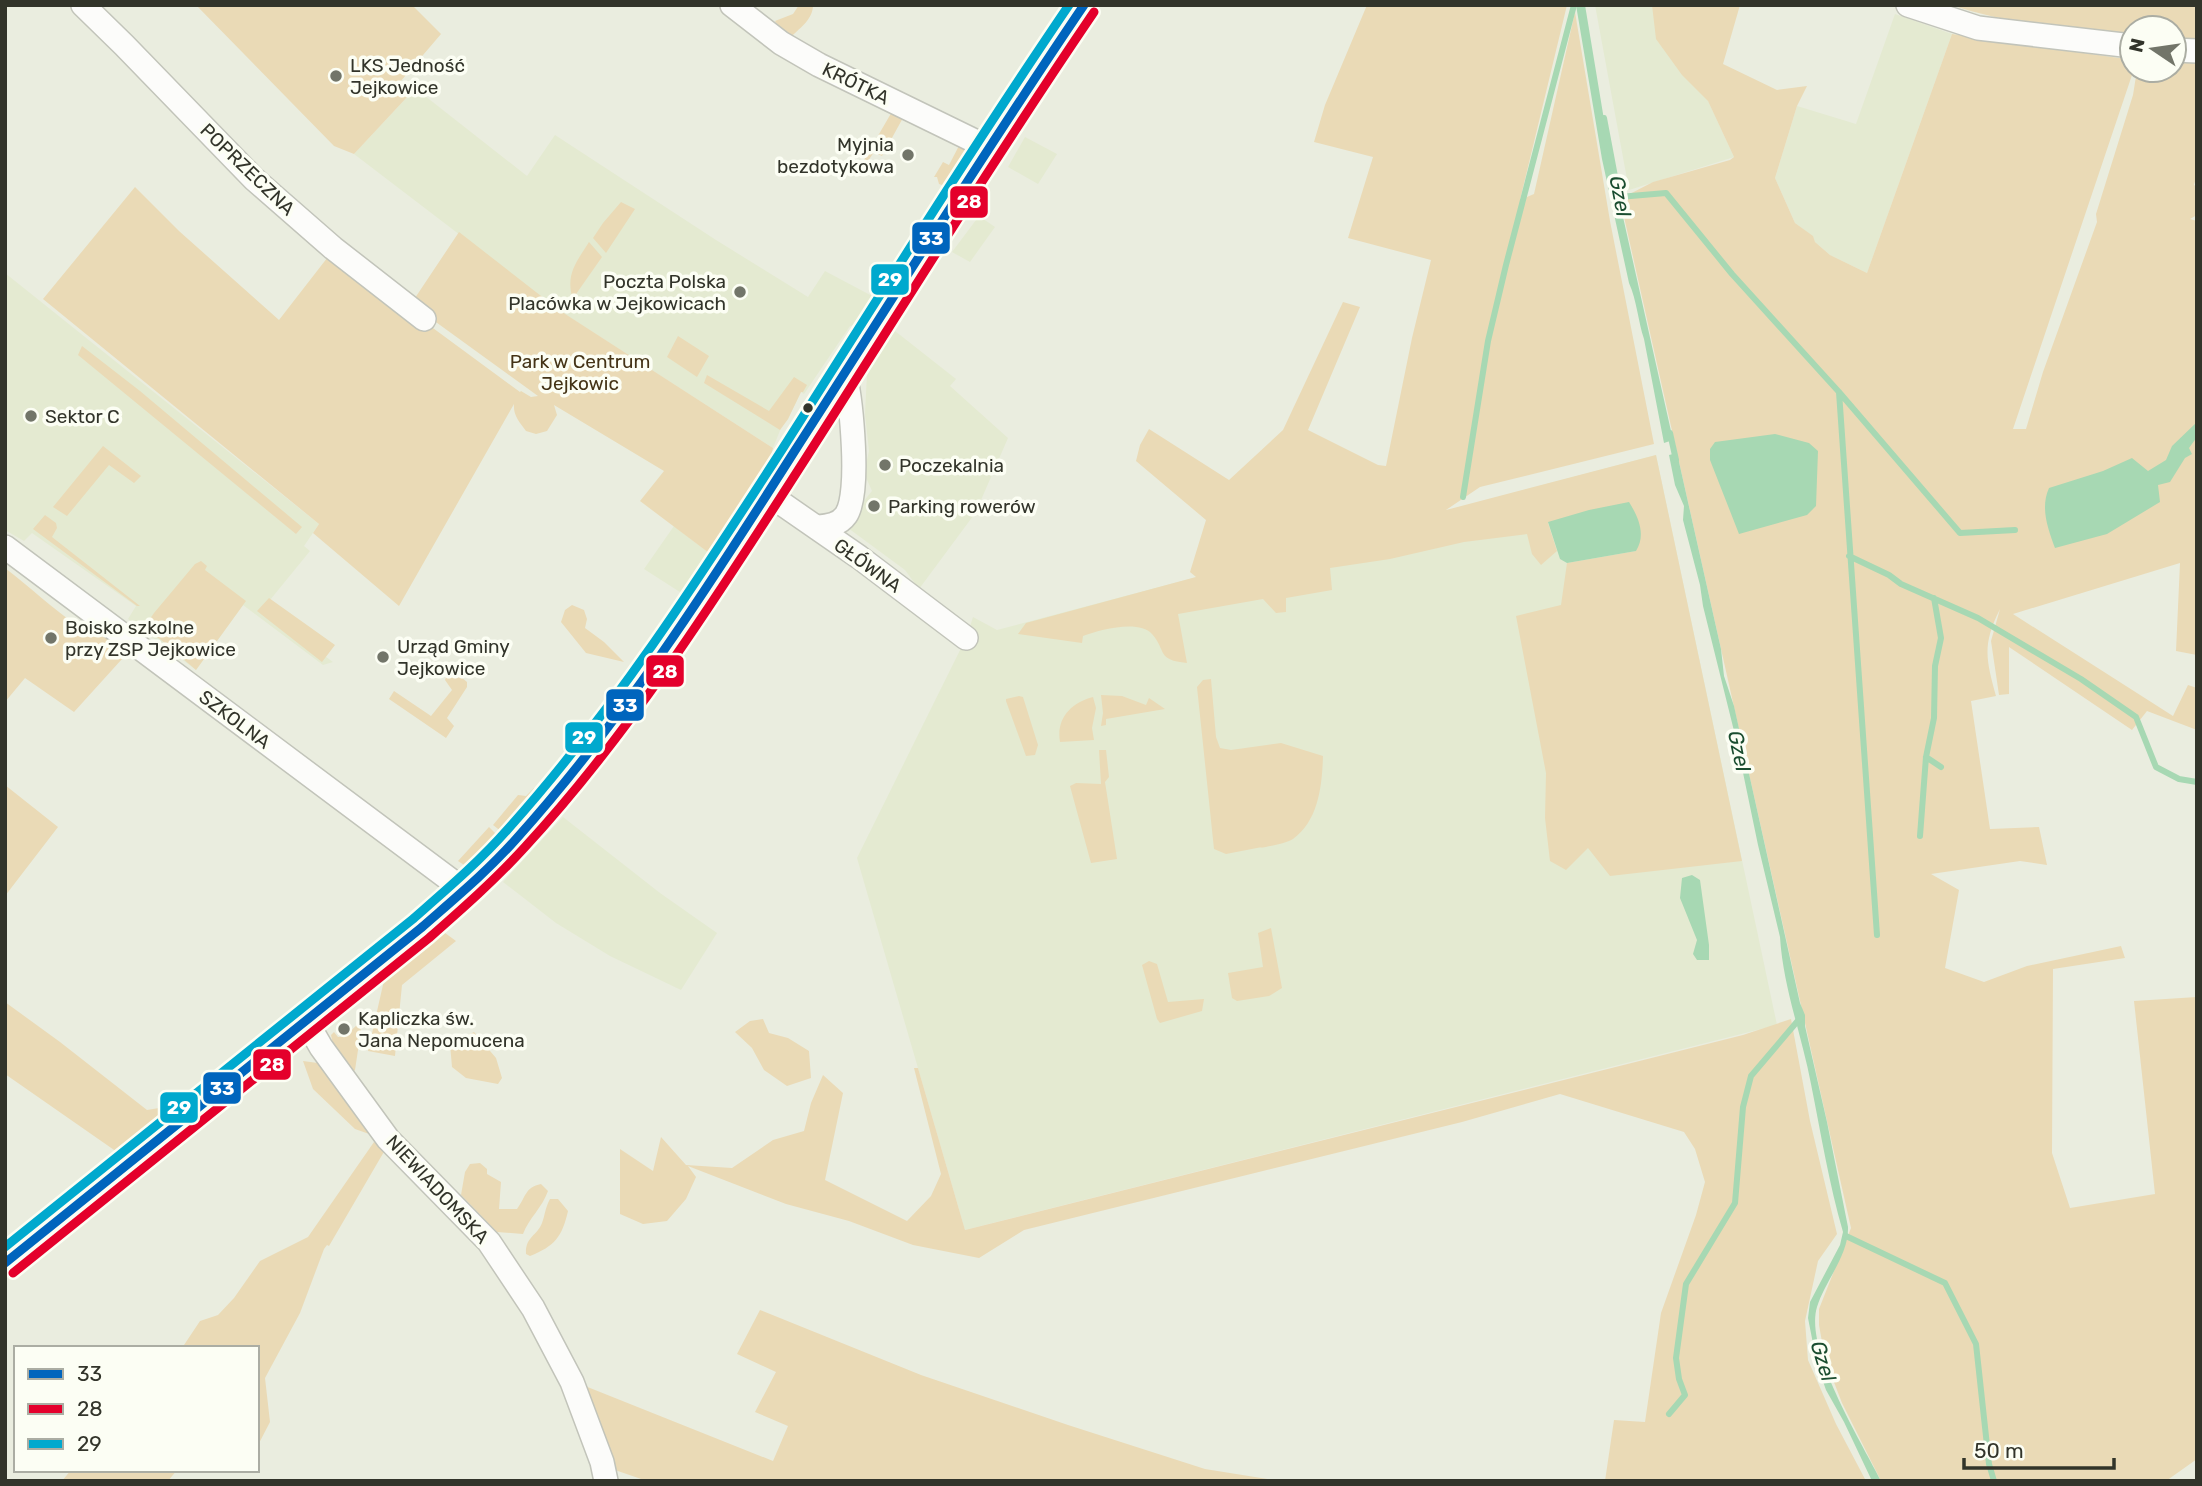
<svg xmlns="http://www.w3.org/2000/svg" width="2202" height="1486" viewBox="0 0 2202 1486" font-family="Rubik,sans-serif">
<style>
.built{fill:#e4ead1}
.green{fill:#eadab6}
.water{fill:#a7d8b3}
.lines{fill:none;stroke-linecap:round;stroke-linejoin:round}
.stream{stroke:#a7d8b3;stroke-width:6}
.minor-casing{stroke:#c2c4ba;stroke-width:26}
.minor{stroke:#fcfcfa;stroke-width:23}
.bus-1-casing{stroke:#fcfef4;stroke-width:14}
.bus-2-casing{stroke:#fcfef4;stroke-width:14}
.bus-3-casing{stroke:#fcfef4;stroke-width:14}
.bus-1{stroke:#0065bd;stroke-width:9}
.bus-2{stroke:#e4002b;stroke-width:9}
.bus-3{stroke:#00a9ce;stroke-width:9}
.poi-dot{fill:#727569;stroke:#fcfef4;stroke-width:2.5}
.bus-dot{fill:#32342a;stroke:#fcfef4;stroke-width:2.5}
.labels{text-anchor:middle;stroke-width:7;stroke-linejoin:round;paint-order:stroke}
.poi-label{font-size:19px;fill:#32342a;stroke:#fcfef4;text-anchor:start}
.street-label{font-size:19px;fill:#32342a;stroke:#fcfef4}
.park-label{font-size:19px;fill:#443316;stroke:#fcfef4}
.water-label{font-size:21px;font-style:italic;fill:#1a4d2f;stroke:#fcfef4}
.line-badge{stroke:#fcfef4;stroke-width:2.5}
.badge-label{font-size:19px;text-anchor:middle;font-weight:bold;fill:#fff}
</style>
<rect width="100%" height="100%" fill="#eaeddf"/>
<path class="built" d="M1595,5h69l70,152 -105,33z
M1895,14l57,20 -85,239 -37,-18 -15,-13 -3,-6 -17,-13 -20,-45 22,-72 59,18z
M420,92l107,84 28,-41 161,105 92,57 17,-26 49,26 -20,28 -4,1 -46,68 -3,-2 -13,27 -7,9 -8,20 -216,-139 -203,-155 55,-59z
M1025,137l32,17 -19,30 -30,-17z
M979,216l16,11 -25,35 -18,-10z
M5,273l314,251 -15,22 6,5 -40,49 -1,-2 13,27 51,37 -10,3 -80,-60 -47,65 -68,-51 8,-13 -104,-73 -8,8 -19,-11z
M895,331l61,48 -6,7 58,52 -27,62 -2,8 -60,81 -14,-19 -57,-42 6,-15 18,-22 -8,-18 5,-22 -4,-37 2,-40z
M1656,455l121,570 -812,205 -108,-372 110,-222 6,-19 24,13z
M674,526l35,27 -26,41 -39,-25z
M563,817l97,76 57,40 -36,57 -71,-34 -54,-33 -53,-41z"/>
<path class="green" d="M196,5h216l29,29 -41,48 9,13 -55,59 -20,-8z
M799,5h14c0,14 -12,22 -21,31l-11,-6 -6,-9 18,-7z
M1367,5h200l-47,195 14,-6 41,-182 35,209 44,223 -174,43 -34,23 210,-55 86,406 -132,15 -22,-28 -22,22 -16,-9 -5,-43 1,-45 -30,-157 45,-11 6,-42 69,-12 -88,-28 9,28 -16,14 -9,-11 -5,-20 -63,8 -74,17 -60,9 2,22 -46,8v14l-10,1 -13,-14 -85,15 9,49c-31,-3 -20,-12 -35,-29 -13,-15 -53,-4 -69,2l-1,7 -64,-9 8,-11 170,-46 -6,-5 16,-52 -70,-59 4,-16 9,-16 80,51 54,-50 60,-128 17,5 -52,123 70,35 8,1 26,-128 19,-78 -83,-22 25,-81 -59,-15 11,-37z
M1652,5h88l-17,59 54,26 30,-4 -10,20 -22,72 20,45 18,13 2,6 15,13 37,18 85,-239 174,25 7,13 -120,357h13l17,-57 54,-150 -1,-8 37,-119 4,-25h37v-10l23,-1v116l-3,10 3,2v28l-7,4 7,2v434l-21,-4 4,-88 -167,51 160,102 15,-31 9,3v42l-50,-19 -15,19 -123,-83v47l-10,1 -8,-54 9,-32c-18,36 -14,50 -4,87l-25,5 19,128 49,-2 8,38 -27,-4 -89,13 28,16 -14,78 39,14 43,-16 94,-20 4,12 -72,11 -1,184 18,55 85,-14 -21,-193 63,-4v462l-31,22h-285l-39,-78 -17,-44 -6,-34v-16l32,-81 -231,-1029 33,-17 77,-22 4,-3 -26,-56 -26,-26 -26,-36z
M1951,5h246v34l-23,-2v-9h-42v7c-63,-4 -121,-11 -181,-30z
M893,110l11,6 -22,40 -8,-4 -6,9 7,5 -2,5 -12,-6z
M962,140l9,6 -26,40 -6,-2 -2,-7h-3l9,-15 6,3z
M135,187l44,44 100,89 52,-67 189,139 1,-1 10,6 7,-1 -127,-92 48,-72 100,78 214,138 -2,8 -34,63 -4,-2 -24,36 -69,-52 24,-30 -110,-66 3,10 -10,16 -11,3 -10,-3c-7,-9 -13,-16 -12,-27l-115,202 -86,-73 6,-9 -276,-225z
M621,202l14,7 -29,44 -13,-15 10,-15z
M589,242l13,15 -28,40 -2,-1c-6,-22 5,-35 17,-54z
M678,336l31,20 -12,21 -30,-20z
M82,346l58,45 162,136 -6,7 -218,-179z
M707,375l62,36 25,-34 13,8 -4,7h-2l-13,27 -8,11 -76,-47z
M103,446l38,30 -7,7 -25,-18 -42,51 -14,-9z
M45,515l11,8 1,5 -5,9 88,69h-3l-104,-77z
M201,561l6,5 -2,4 41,31 -50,69 -36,-31 -17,-10 11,-16 41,-49z
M5,568c25,19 48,41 74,59 16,11 29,7 44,19l-6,8 5,5 -48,53 -49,-34 -20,24z
M269,598l66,47 -13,17 -65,-51z
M572,605l12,5 3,9 -2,9 19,14 20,20 -38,-9 -25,-31 4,-12z
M454,671l13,11v5l-20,31 7,8 -8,12 -57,-39 5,-8 37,25 21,-26 -7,-10 3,-8z
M1211,679l5,58 4,11 11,2 50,-7 42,13c-1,29 -4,64 -30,83 -8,5 -23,7 -33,9l2,-1 -36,7 -12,-5 -17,-162 6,-7z
M1101,695l21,1 24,9 3,-7 16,11 -59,10v6l-5,1 2,-13z
M1019,696l4,1 15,48 -3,10 -9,1 -20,-55v-2z
M1093,697l3,11 -4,20 2,12 -34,2c-4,-24 11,-39 33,-45z
M1099,750h7l3,27 -4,5 12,77 -26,4 -21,-77 6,-3 25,1z
M5,785l53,42 -53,69z
M534,788l3,2 -35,42 -9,-7 25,-30 8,1z
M489,827l8,8 -25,27 -8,3 -6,-4z
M1271,928l11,60 -13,8 -32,5 -5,-3 -4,-25 35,-6 -5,-34z
M441,930l15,11 -54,44 -7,71 -27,-5 17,-75z
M1149,961l8,3 11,38 36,-3 -2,12 -42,12 -3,-4 -15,-54z
M5,1002l55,40 87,68 12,-2 4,4v12l-13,1 -10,12 -5,1 -18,14 -112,-78z
M763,1019l6,14 19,5 21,13 2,27 -24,8 -23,-16 -12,-22 -17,-16 15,-11z
M1791,1019l19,102 27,113 -19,27 -13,60 3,39 28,64 30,57h-261l9,-61 31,2 16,-109 35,-98 9,-33 -10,-33 -11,-17 -124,-38 -98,28 -438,108 -45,28 -66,-13 -64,-24 -63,-17 -98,-38 8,11 -10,22 -19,22 -24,3 -23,-10v-65l33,22 8,-34 25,28 46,3 41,-28 31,-9 7,-28 12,-28 20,18 -18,87 82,41 24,-25 10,-22 -27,-106h4l47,162 778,-195z
M357,1025l4,5 -6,40 -4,4 -18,-30 -2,-9 3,-3 4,5 7,-1z
M474,1032l22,26 6,20 -4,6 -32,-6 -14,-11 -2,-23z
M303,1061l22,3 47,71 -17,-6 -42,-40z
M374,1142l11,8 -56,96 -2,-1 -3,4 -24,64 -35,65 5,44 -13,25v-99h-75l18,-27 18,-6 16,-17 26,-37 48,-24z
M480,1163l7,6v5l14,8 -2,27h18c9,-12 8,-22 24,-25l7,7c-6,17 -19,27 -25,43l-26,-2 -36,-37 4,-23 5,-8z
M550,1199h8l10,12c-6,26 -13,35 -38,45l-4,-2c-1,-17 11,-18 16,-31 3,-8 3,-15 8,-24z
M760,1310l161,65 147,50 137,44 75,12h-633l-35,-12 -27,-83 188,75 15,-35 -33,-14 21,-40 -39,-18z
M71,1470h106l-9,11h-106z"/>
<path class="water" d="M1576,5h9l27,163 61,272 -9,3 -20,-104c-6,-18 -7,-38 -15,-56l-27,-124z
M2197,422v15l-8,11 3,6 -7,4 -15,24 -12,3 2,17 -53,32 -52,14c-7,-19 -15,-40 -6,-60l54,-17 29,-13 16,13 18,-11 6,-14z
M1775,434l34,9 9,8 -2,55 -9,9 -68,19 -29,-74v-11l5,-7z
M1677,453l44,196 3,27 10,30 66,297 5,12v11l22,96 21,105c1,28 -23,54 -31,80 -13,43 44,134 64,174h-9l-28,-59 -18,-32 -9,-26 -9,-46 2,-16 30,-57 3,-13c-14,-48 -22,-98 -32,-148 -9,-48 -28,-97 -31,-147l-22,-92 -22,-106 -33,-133 -3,-21 -17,-65 1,-14 -9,-21 -6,-30z
M1629,502c10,16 17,33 7,49l-69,12 -7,-4 -12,-37 41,-12z
M1692,875l8,5 9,65v15h-12l-4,-6 4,-14 -17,-42 2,-20z"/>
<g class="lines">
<path class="stream" d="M1604,118l16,85
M1619,197l47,-4 66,81 107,118 121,141 55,-3
M1839,392l38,543
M1670,433l6,27
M1463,497l25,-156 18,-76 68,-260
M1849,556l40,19 12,9 77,34 103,61 55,38 20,50 23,12 18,3
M1926,757l15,10
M1920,836l6,-79 8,-39 1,-52 6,-28 -7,-40
M1846,1236l99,47 31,61 13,120 5,17
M1669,1414l16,-19 -6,-16 -3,-21 10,-74 49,-81 8,-96 8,-31 50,-59"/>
<defs>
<path id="minor" d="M83,5l41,40 130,134 79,69 91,71
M732,5l49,38 38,22 170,83
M1908,5l70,23 154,18
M2174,50l23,1
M768,494l91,63 107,81
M817,527c11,-1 22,-2 29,-12 15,-22 5,-114 -1,-141
M5,547l460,344
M306,1021l15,26 67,92 101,103 44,66 39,74 30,80 4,19
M5,1263l416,-335 50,-43 46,-47 72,-87 70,-93 75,-111 287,-449 63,-93"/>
</defs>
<use href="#minor" class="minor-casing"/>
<use href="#minor" class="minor"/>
<defs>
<path id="bus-1" d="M5,1263l416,-335c33,-29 67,-57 96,-90 106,-118 192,-252 277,-386 96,-149 190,-300 290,-447"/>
<path id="bus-2" d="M13,1273l416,-335c33,-29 66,-58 96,-91 107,-116 194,-254 279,-386 96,-150 190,-302 290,-449"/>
<path id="bus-3" d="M5,1247l408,-328c33,-29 66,-57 95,-90 105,-117 190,-249 275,-381 94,-148 187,-297 286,-443"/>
</defs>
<use href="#bus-1" class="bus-1-casing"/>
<use href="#bus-2" class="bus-2-casing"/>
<use href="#bus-3" class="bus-3-casing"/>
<use href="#bus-1" class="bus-1"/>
<use href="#bus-2" class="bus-2"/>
<use href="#bus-3" class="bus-3"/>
</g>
<g class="poi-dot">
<circle cx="336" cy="76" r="7"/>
<circle cx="908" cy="155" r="7"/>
<circle cx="740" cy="292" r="7"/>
<circle cx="31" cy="416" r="7"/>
<circle cx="885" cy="465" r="7"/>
<circle cx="874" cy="506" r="7"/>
<circle cx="51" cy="638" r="7"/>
<circle cx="383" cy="657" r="7"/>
<circle cx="344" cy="1029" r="7"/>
</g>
<circle class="bus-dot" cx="808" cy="408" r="6"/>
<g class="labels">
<g class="poi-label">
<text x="350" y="72">LKS Jedność<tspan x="350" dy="22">Jejkowice</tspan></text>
<text x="894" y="151" text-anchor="end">Myjnia<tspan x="894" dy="22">bezdotykowa</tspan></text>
<text x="726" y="288" text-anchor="end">Poczta Polska<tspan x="726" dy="22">Placówka w Jejkowicach</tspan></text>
<text x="45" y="423">Sektor C</text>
<text x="899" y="472">Poczekalnia</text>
<text x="888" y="513">Parking rowerów</text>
<text x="65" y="634">Boisko szkolne<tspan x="65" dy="22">przy ZSP Jejkowice</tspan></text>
<text x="397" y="653">Urząd Gminy<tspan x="397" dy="22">Jejkowice</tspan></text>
<text x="358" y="1025">Kapliczka św.<tspan x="358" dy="22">Jana Nepomucena</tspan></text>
</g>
<g class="street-label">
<text transform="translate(856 83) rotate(26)" y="7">KRÓTKA</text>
<text transform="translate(248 169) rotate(44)" y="7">POPRZECZNA</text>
<text transform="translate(868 565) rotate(36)" y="7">GŁÓWNA</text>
<text transform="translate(235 719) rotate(37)" y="7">SZKOLNA</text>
<text transform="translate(438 1189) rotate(47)" y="7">NIEWIADOMSKA</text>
</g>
<g class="park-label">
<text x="580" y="368">Park w Centrum<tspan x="580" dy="22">Jejkowic</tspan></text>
</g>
<g class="water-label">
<text transform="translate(1620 196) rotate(79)" y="7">Gzel</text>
<text transform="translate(1739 751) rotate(78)" y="7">Gzel</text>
<text transform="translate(1823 1361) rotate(73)" y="7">Gzel</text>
</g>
</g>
<g class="line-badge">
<rect x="949" y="185" width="40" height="34" rx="7" fill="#e4002b"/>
<rect x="911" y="221" width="40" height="34" rx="7" fill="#0065bd"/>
<rect x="870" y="263" width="40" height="33" rx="7" fill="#00a9ce"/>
<rect x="645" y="654" width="40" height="34" rx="7" fill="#e4002b"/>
<rect x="605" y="688" width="40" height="34" rx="7" fill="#0065bd"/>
<rect x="564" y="721" width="40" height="33" rx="7" fill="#00a9ce"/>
<rect x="252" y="1048" width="40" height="33" rx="7" fill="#e4002b"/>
<rect x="202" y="1071" width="40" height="34" rx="7" fill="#0065bd"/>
<rect x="159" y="1091" width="40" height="33" rx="7" fill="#00a9ce"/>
</g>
<g class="badge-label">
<text x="969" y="208">28</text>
<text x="931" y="245">33</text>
<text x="890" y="286">29</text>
<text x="665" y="678">28</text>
<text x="625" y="712">33</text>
<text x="584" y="744">29</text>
<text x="272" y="1071">28</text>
<text x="222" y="1095">33</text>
<text x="179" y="1114">29</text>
</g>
<rect width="2202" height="1486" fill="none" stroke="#32342a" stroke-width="14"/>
<rect x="14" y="1346" width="245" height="126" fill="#fcfef4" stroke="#abada3" stroke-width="2"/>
<rect x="28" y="1369" width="35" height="10" fill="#0065bd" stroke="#abada3" stroke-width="2"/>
<text x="77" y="1381" font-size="21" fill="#32342a">33</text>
<rect x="28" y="1404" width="35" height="10" fill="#e4002b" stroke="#abada3" stroke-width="2"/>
<text x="77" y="1416" font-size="21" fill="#32342a">28</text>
<rect x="28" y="1439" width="35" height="10" fill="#00a9ce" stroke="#abada3" stroke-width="2"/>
<text x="77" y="1451" font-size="21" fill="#32342a">29</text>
<g transform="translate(2153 49) rotate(283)"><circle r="33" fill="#fcfef4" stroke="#abada3" stroke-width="2"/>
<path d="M0-5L12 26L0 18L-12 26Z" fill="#727569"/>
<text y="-10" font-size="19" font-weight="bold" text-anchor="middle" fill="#32342a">N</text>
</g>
<path d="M1964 1458v10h150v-10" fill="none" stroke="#32342a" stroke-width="3.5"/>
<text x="1974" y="1458" font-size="21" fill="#32342a" stroke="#fcfef4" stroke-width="5" paint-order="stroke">50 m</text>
</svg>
